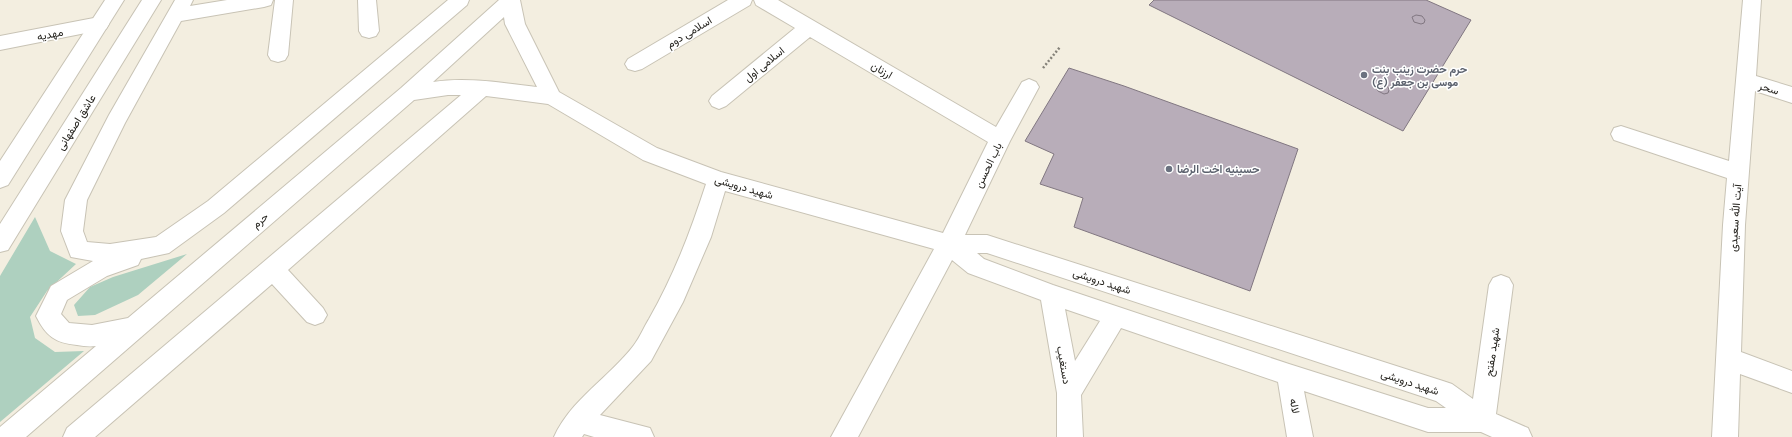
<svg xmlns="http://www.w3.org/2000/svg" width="1792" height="437" viewBox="0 0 1792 437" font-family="Karla,Vazirmatn,sans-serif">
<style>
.green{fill:#aed0bf}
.building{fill:#b8adb9;stroke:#817781}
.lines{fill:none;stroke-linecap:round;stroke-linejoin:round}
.minor-casing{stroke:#c8c3b5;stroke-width:2}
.major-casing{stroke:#c8c3b5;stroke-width:2}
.path{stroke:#858279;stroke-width:2.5;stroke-dasharray:2 2;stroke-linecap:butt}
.minor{fill:#fff;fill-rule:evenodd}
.major{fill:#fff;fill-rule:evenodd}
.worship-dot{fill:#6b7280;stroke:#fff;stroke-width:1.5}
.labels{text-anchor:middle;stroke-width:3;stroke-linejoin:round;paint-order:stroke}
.street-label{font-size:11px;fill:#24221d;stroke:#fff}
.worship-label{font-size:11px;font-weight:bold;fill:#5b616d;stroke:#fff;text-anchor:start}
</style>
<rect width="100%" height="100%" fill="#f3eee0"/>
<path class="green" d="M35,217l15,34 26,13 -29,27 -17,26 5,21 20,14 29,-1 -84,71v-146z
M187,254l-49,41 -43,20 -17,1 -4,-11 16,-18 23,-10z"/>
<path class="building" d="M1154,0h272l45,20 -68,111 -254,-126z
M1416,15l6,1 3,4 -1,3 -3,1 -7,-2 -2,-5z
M1069,68l55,18 174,63 -48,142 -176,-64 9,-29 -43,-14 14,-30 -29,-13z
M1378,84h4l6,3 1,3 -1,3 -4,1 -6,-3 -2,-3z"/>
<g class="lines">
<defs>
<path id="minor" d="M175,0h18l-3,6 37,-6h46l-2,5 -7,2 -83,14 -56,102 -38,77 -4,31 4,11 23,2 46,-7 52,-36 240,-201h21l-2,5 -243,208 -55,40 -28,6 -3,6 -31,11 -40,24 -6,14 8,9 23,2 36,-7 273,-230 98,-88h21l5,24 34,68 98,56 64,24 222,61 45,-91 -178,-105 -84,69 -7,3 -7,-3 -3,-5 3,-5 83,-68 -39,-23 -2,-5h24l218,127 26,-45 7,-3 7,3 3,5 -29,54 -45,94h22l456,146 9,3 21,15 16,-114 4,-7 8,-3 8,3 4,7 -17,129 32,14 4,9h-40l-11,-5h-53l-124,-41 9,46h-26l-9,-55 -157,-54 -40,67 2,42h-26v-44l-16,-93 -73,-27 -16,-13 -94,177h-27l103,-188 -209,-58 -14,46 -28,65 -32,59 -51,54 50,13 4,9h-60l-10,-3 -2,3h-28c17,-38 56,-60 80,-92 6,-8 10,-18 15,-26 25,-44 41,-86 57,-135l-63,-24 -95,-56 -62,-8 -198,174 35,38 4,7 -4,7 -8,3 -8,-3 -35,-38 -177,153h-32l4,-9 394,-333h-13l-34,5 -388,337h-26v-10l96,-81c-7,1 -13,0 -19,-1 -22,-2 -31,-9 -41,-29l15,-30 42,-25 -22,-4 -10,-26 4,-31 44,-85zM504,17l1,7 32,63c-34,-4 -69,-10 -104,-5zM977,253h10l449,148 10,7h-18l-139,-44 -236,-79 -69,-26zM1065,309l35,12 -25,40z
M275,0h18l-5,55 -3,5 -7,2 -7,-2 -3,-5z
M358,0h18l3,31 -3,5 -7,2 -7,-2 -3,-5z
M728,0h24l-2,5 -108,64 -7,2 -7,-2 -3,-5 3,-5z
M1743,0h18l-5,76 36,11v16l-37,-12 -10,134 -4,127 51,19v22l-52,-19 -2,63h-26l11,-212 4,-47 -113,-38 -3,-6 3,-6 7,-2 108,35z
M99,17l7,2 3,5 -3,5 -106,21v-14z"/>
<path id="major" d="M105,0h19l-116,185 -8,3v-27z
M142,0h19l-153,250 -8,2v-28z"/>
</defs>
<use href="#minor" class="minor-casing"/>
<use href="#major" class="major-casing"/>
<path class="path" d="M1043,68l17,-21"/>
<use href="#minor" class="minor"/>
<use href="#major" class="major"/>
</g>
<g class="worship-dot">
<circle cx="1364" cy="75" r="4"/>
<circle cx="1169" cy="169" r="4"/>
</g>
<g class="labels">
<g class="street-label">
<text transform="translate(689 32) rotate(-31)" y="4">اسلامی دوم</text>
<text transform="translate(50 34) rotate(-11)" y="4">مهدیه</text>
<text transform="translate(764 64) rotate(-39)" y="4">اسلامی اول</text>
<text transform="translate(882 70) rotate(30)" y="4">ارزنان</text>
<text transform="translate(1769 88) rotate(17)" y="4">سحر</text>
<text transform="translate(76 122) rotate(-58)" y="4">عاشق اصفهانی</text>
<text transform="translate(988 165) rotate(-64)" y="4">باب الحسن</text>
<text transform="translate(744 187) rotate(16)" y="4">شهید درویشی</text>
<text transform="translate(1735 218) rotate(-86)" y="4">آیت الله سعیدی</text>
<text transform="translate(260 220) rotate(-41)" y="4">حرم</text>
<text transform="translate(1102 281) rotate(18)" y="4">شهید درویشی</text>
<text transform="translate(1492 352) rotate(-82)" y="4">شهید مفتح</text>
<text transform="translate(1064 365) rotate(80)" y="4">دستغیب</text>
<text transform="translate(1410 382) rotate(18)" y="4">شهید درویشی</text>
<text transform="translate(1295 406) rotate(80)" y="4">لاله</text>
</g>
<g class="worship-label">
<text x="1372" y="73">حرم حضرت زینب بنت<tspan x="1372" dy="13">موسی بن جعفر (ع)</tspan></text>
<text x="1177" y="173">حسینیه اخت الرضا</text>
</g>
</g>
</svg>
